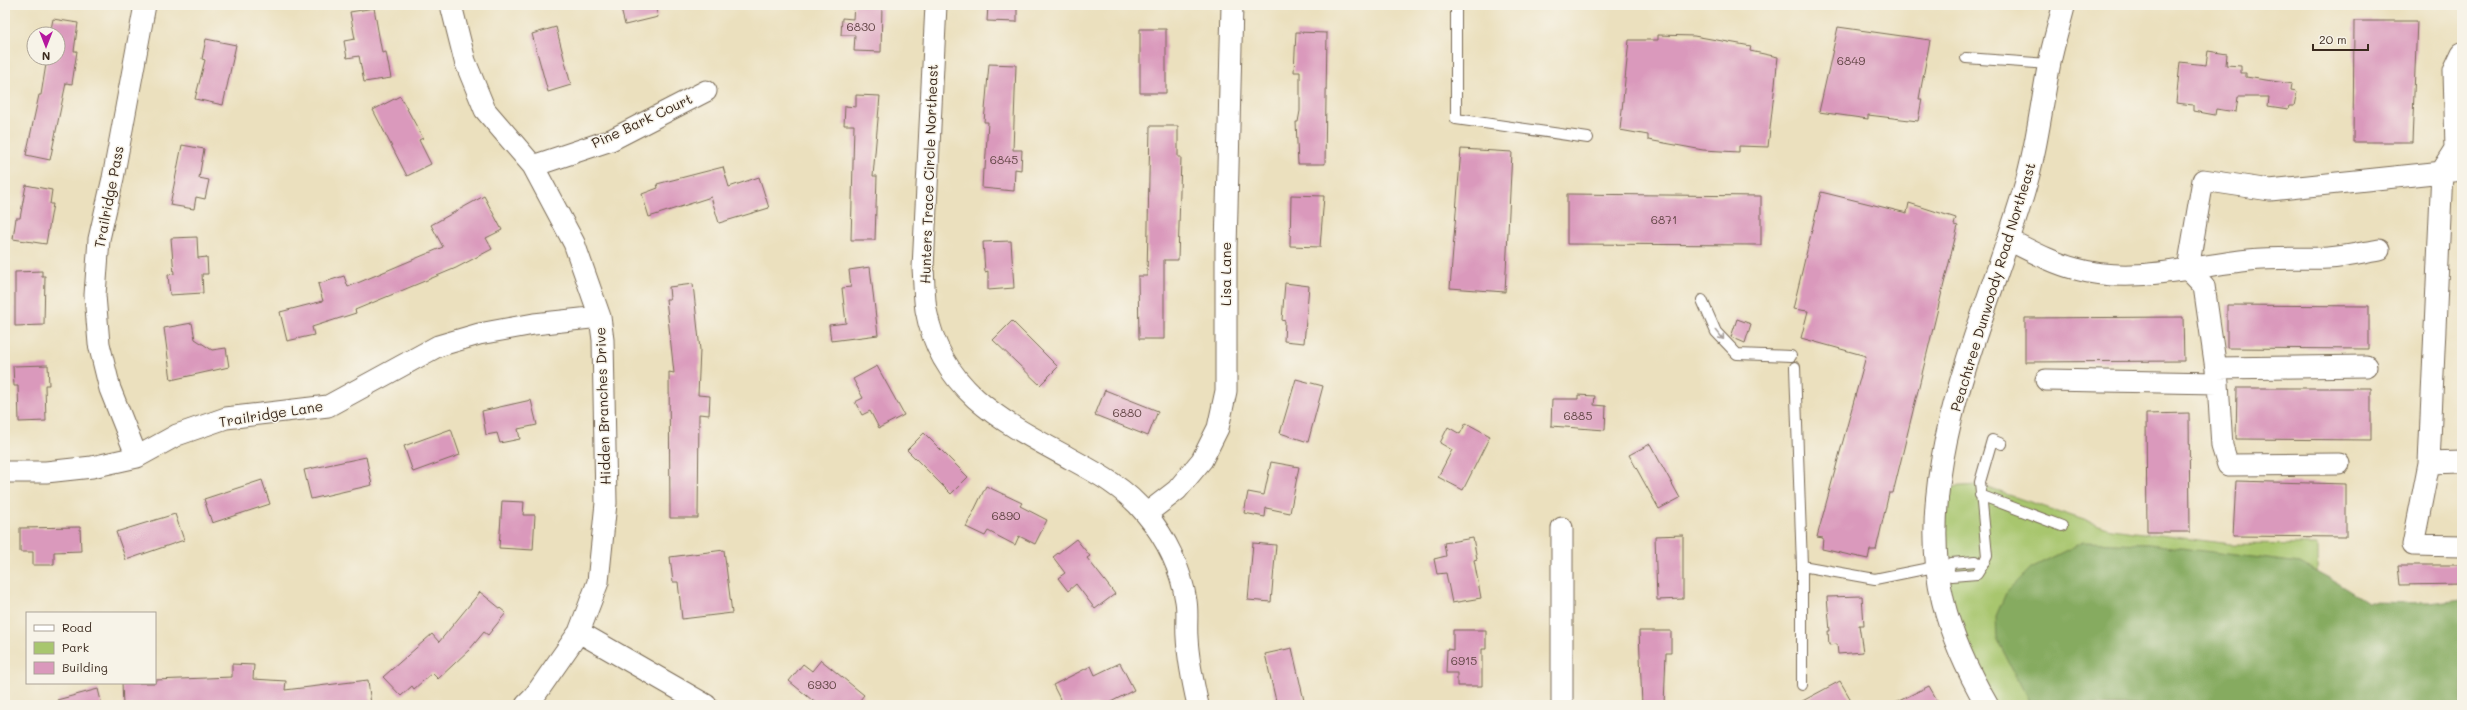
<svg xmlns="http://www.w3.org/2000/svg" width="2467" height="710" viewBox="0 0 2467 710" font-family="Mali,sans-serif">
<style>
.green{fill:#a8c66e;stroke:#727846}
.forest{fill:#86ab61;stroke:#606a40}
.building{fill:#da99bc}
.lines{fill:none;stroke-linecap:round;stroke-linejoin:round}
.service-casing{stroke:#796a56;stroke-width:12}
.minor-casing{stroke:#796a56;stroke-width:23}
.tertiary-casing{stroke:#796a56;stroke-width:24}
.service{stroke:#fff;stroke-width:10}
.minor{stroke:#fff;stroke-width:21}
.tertiary{stroke:#fff;stroke-width:22}
.oneway{stroke:#a79f9a}
.labels{text-anchor:middle;stroke-width:3;stroke-linejoin:round;paint-order:stroke}
.number-label{font-size:12px;fill:#634646}
.street-label{font-size:14px;fill:#3b2a1e;stroke:#f7f3e8}
</style>
<rect width="100%" height="100%" fill="#f7f3e8"/>
<filter id="ink" filterUnits="userSpaceOnUse"><feTurbulence type="fractalNoise" baseFrequency=".025" numOctaves="2"/><feDisplacementMap in="SourceGraphic" scale="8" xChannelSelector="R" yChannelSelector="G"/><feConvolveMatrix kernelMatrix="1 2 1 2 8 2 1 2 1" color-interpolation-filters="sRGB"/></filter>
<filter id="wash" filterUnits="userSpaceOnUse"><feTurbulence type="fractalNoise" baseFrequency=".012" numOctaves="4" result="noise"/><feDisplacementMap in="SourceGraphic" scale="16" xChannelSelector="R" yChannelSelector="G"/><feGaussianBlur stdDeviation="0.9" result="paint"/><feColorMatrix in="noise" values="0 0 0 0 0 0 0 0 0 0 0 0 0 0 0 0 0 1.4 0 .05"/><feComposite in="paint" operator="in"/></filter>
<g filter="url(#wash)">
<rect width="100%" height="100%" fill="#ebe0be"/>
<path class="green" d="M1979,485l132,44 120,15 86,1 1,84 144,76h-475l-41,-75v-143z"/>
<path class="forest" d="M2083,542l66,2 151,19 32,17 35,22 61,1 34,-4v106h-431l-34,-66 -1,-23 10,-23 25,-25z"/>
<g id="blocks">
<path class="building" d="M620,5h35l3,12 -33,8z
M854,5h28l-1,47 -27,-1 1,-16h-14l1,-17 11,1z
M988,5h29v17l-30,-1z
M374,8l8,45 4,-1 5,26 -27,4 -5,-26 -12,2 -3,-17 11,-2 -5,-27z
M53,19l25,4 -4,28h3l-5,33 -6,-1 -16,77 -24,-5 13,-60h2l6,-37h11v-24h-8z
M2354,21h63l-5,121h-59z
M556,27l15,58 -23,7 -16,-58z
M1838,27l92,13 -11,59h3l-4,22 -50,-6v4l-49,-7z
M1140,29h26v64h-26z
M1296,32l31,1 -2,131h-27l-2,-42h2l2,-11v-39h-6z
M1658,35l36,1 57,10 -1,5 28,6 -10,90 -29,-1v6l-36,-2 -55,-10v-5l-28,-5 9,-90h29z
M206,39l30,6 -13,60 -28,-6 10,-39 -3,-1z
M2208,51l19,3 -1,11 15,1v7h5v4l46,7 -1,6 6,1 -3,15h-5l-1,3 -20,-3 1,-9h-31l-2,15 -20,-3 -1,6 -22,-4v-6l-17,-2 4,-41 26,3z
M989,64l27,1 -3,85h9l-1,20 -6,-1 -1,22 -32,-3 1,-19h2l3,-47h-4z
M856,95l24,1 -7,80h4l-2,64h-24l3,-115h-10l1,-19 11,1z
M400,96l23,42 -4,2 12,24 -24,12 -34,-66z
M1150,126h28v31h3l-3,103h-14v79h-25l-1,-63h9z
M182,145l22,4 -5,29 10,2 -4,19 -9,-2 -2,12 -24,-4z
M1461,149l51,3 -7,140 -55,-4z
M723,167l6,20 30,-10 10,31 -50,15 -8,-26 -62,20 -7,-23 16,-6 -1,-4z
M26,185l26,5 -2,14h3l-7,40 -33,-5 3,-21h4z
M1821,192l86,21 2,-10 47,15 -2,7 4,1 -65,267h-4l-13,57h-6l-2,9 -46,-10 1,-11 -6,-1 49,-181 -65,-18 7,-27 -15,-2z
M1567,194l194,2v49l-194,-1z
M1291,195l33,1 -4,51 -30,-1z
M484,196l18,34 -16,8 6,11 -36,19 -101,42 1,3 -44,14 2,8 -27,6 -7,-29 43,-11 -5,-17 26,-8 4,11 95,-40 -12,-22z
M197,237l1,21 9,-1 1,17h-6l1,19 -33,2 -2,-20 6,-1 -3,-36z
M1011,241l3,47 -26,2v-19l-3,1 -2,-30z
M870,267l8,68 -47,6 -2,-16 17,-2 -4,-35 9,-1 -2,-17z
M42,271v5h3l-1,49 -29,1v-54z
M1285,283l24,3 -5,57 -20,-2 1,-20 -3,-1z
M693,284l7,66 -2,45 12,1 -1,19 -10,-1 -1,104h-28l-1,-146 5,1 -8,-74h4l-1,-12z
M2227,305l142,1v43l-142,-1z
M2183,317l1,44 -159,1v-44z
M1737,319l14,5 -6,19 -14,-6z
M1012,321l46,46 -18,18 -47,-45z
M192,323l3,16 17,11 14,-2 3,19 -58,13 -7,-52z
M48,365l1,20h-4l1,36 -27,1 -1,-36h-4l-1,-20z
M877,366l27,49 -25,13 -9,-17 -8,4 -7,-13 8,-4 -10,-19z
M1296,379l27,7 -15,56 -28,-9z
M2237,388h134v52l-135,-1z
M1105,390l53,21 -10,25 -53,-21z
M1578,395l17,1 -1,9 12,1 -1,24 -54,-4 1,-27h26z
M531,400l6,25 -19,4 2,10 -20,4 -3,-10 -11,2 -4,-24z
M2189,413l1,119h-43l-1,-118z
M1466,423l24,13 -27,54 -25,-13 14,-27 -12,-7 8,-16 12,7z
M451,429l9,26 -47,17 -9,-26z
M924,433l44,44 -17,17 -44,-44z
M1650,444l30,54 -21,11 -30,-54z
M366,457l6,28 -61,14 -7,-29z
M1271,462l28,5 -9,46 -24,-5 -1,9 -21,-4 4,-21 16,3z
M262,480l8,24 -58,19 -8,-24z
M2236,481l110,3v53l-113,-1z
M986,486l36,17 -2,3 27,14 -12,24 -16,-8 -4,9 -27,-14 -3,5 -19,-9z
M502,501l22,1 -1,13h12l-2,35 -34,-2z
M175,514l9,26 -58,20 -10,-28z
M80,527l1,24 -27,1v13h-21v-13h-13v-24z
M1683,535v64l-26,1 -2,-64z
M1473,538l4,21 -3,1 7,38 -29,5 -6,-30 -9,1 -3,-15 12,-3 -2,-13z
M1076,539l14,17 -3,2 28,36 -20,15 -19,-25 -8,7 -10,-13 7,-5 -12,-16z
M1253,543l23,2 -5,57 -23,-2z
M724,550l8,63 -50,6 -4,-37h-5l-3,-25z
M2398,565h64v19l-62,1z
M480,592l26,21 -18,22 -4,-3 -14,17 -32,30 -6,-6 -18,16 -2,-3 -11,10 -18,-19 49,-43 7,8z
M1862,596l2,29h-5l4,27 -25,2 -1,-10 -8,1 -1,-14h2l-3,-34z
M1453,630h33v19h-4v37h-25v-13h-11l1,-24 6,1z
M1639,631h32v22h-5l-2,52h-22z
M1292,648l13,57h-28l-12,-51z
M821,660l43,35 -8,10h-38l-29,-24 14,-17 9,7z
M1120,663l14,27 -29,15h-42l-10,-20 38,-19 4,9z
M232,664l22,1 -1,14 33,2 -1,9 83,-10 3,25h-248l-1,-22h33v-3l77,-3z
M1840,681l14,24h-59z
M1929,686l11,19h-49z
M98,689l4,16h-45v-5z"/>
</g>
</g>
<g filter="url(#ink)">
<use href="#blocks" fill-opacity="0" stroke="#796a56" stroke-width="1"/>
<g class="lines">
<defs>
<path id="service" d="M1456,5v114l132,19
M1966,58l83,6
M1702,300l14,32 21,22 54,2
M1795,367l7,199
M1980,495l82,31
M1976,561l6,5 -5,8 -25,2 -4,-5 3,-8z
M1982,566l5,-10 -7,-74 12,-42 10,4
M1802,685v-119l73,13 64,-13"/>
<path id="minor" d="M451,5l14,56 20,49 48,56 41,77 26,74 3,23 3,163 -8,79 -19,50 -46,66 -7,7
M936,5l-13,263c1,13 1,28 3,42 15,82 79,113 145,149 28,15 55,30 75,55 20,24 35,55 40,87 2,11 0,24 1,36 1,23 6,46 11,68
M2462,53l-8,17 2,79 -14,22 -13,292 33,-1
M533,166l78,-26 95,-49
M2009,240c22,11 44,23 67,29 57,16 116,-3 173,-9 26,-3 52,-1 79,-2 17,-1 34,-5 51,-8
M2216,368l150,-2
M2046,380l172,3
M137,457l-27,-68 -11,-45 -4,-49 4,-56 14,-61 32,-173
M2429,463l-16,82 49,1
M2339,464l-111,1 -6,-19 -4,-63 -14,-97 -16,-17 15,-89 67,10 192,-20
M5,472h41l46,-5 45,-10 40,-22 49,-17 102,-12 110,-60 41,-12 55,-10 66,-7
M1146,514l31,-24 25,-30 16,-32 8,-37v-143l6,-243
M579,632l127,73
M1562,705v-177"/>
<path id="tertiary" d="M1987,705c-19,-33 -35,-67 -44,-104 -32,-131 43,-283 80,-407 13,-42 18,-86 26,-129 4,-20 10,-40 15,-60"/>
</defs>
<use href="#service" class="service-casing"/>
<use href="#minor" class="minor-casing"/>
<use href="#tertiary" class="tertiary-casing"/>
<use href="#service" class="service"/>
<use href="#minor" class="minor"/>
<use href="#tertiary" class="tertiary"/>
</g>
<defs><path id="oneway-shaft" d="M-6 0H5M1.5-3L5.5 0L1.5 3" fill="none" stroke-width="1.6" stroke-linecap="round" stroke-linejoin="round"/></defs>
<use class="oneway" href="#oneway-shaft" transform="translate(1720 335) rotate(51)"/>
</g>
<g class="labels">
<g class="number-label">
<text x="861" y="31">6830</text>
<text x="1851" y="65">6849</text>
<text x="1004" y="164">6845</text>
<text x="1664" y="224">6871</text>
<text x="1127" y="417">6880</text>
<text x="1578" y="420">6885</text>
<text x="1006" y="520">6890</text>
<text x="1464" y="665">6915</text>
<text x="822" y="689">6930</text>
</g>
<g class="street-label">
<text transform="translate(642 121) rotate(-25)" y="5">Pine Bark Court</text>
<text transform="translate(929 174) rotate(-88)" y="5">Hunters Trace Circle Northeast</text>
<text transform="translate(109 197) rotate(-79)" y="5">Trailridge Pass</text>
<text transform="translate(1226 274) rotate(-90)" y="5">Lisa Lane</text>
<text transform="translate(1993 287) rotate(-73)" y="5">Peachtree Dunwoody Road Northeast</text>
<text transform="translate(603 406) rotate(-92)" y="5">Hidden Branches Drive</text>
<text transform="translate(271 414) rotate(-9)" y="5">Trailridge Lane</text>
</g>
</g>
<rect width="2467" height="710" fill="none" stroke="#f7f3e8" stroke-width="20"/>
<rect x="26" y="612" width="130" height="72" fill="#f7f3e8" stroke="#aca397"/>
<rect x="34" y="625" width="20" height="6" fill="#ffffff" stroke="#aca397"/>
<text x="62" y="632" font-size="12" fill="#3b2a1e">Road</text>
<rect x="34" y="642" width="20" height="12" fill="#a8c66e" stroke="#aca397"/>
<text x="62" y="652" font-size="12" fill="#3b2a1e">Park</text>
<rect x="34" y="662" width="20" height="12" fill="#da99bc" stroke="#aca397"/>
<text x="62" y="672" font-size="12" fill="#3b2a1e">Building</text>
<g transform="translate(46 46) rotate(180)"><circle r="19" fill="#f7f3e8" stroke="#aca397"/>
<path d="M0-3L7 15L0 10L-7 15Z" fill="#b5179e"/>
<text y="-6" font-size="11" font-weight="bold" text-anchor="middle" fill="#3b2a1e">N</text>
</g>
<path d="M2313 44v6h55v-6" fill="none" stroke="#3b2a1e" stroke-width="2"/>
<text x="2319" y="44" font-size="12" fill="#3b2a1e" stroke="#f7f3e8" stroke-width="3" paint-order="stroke">20 m</text>
</svg>
